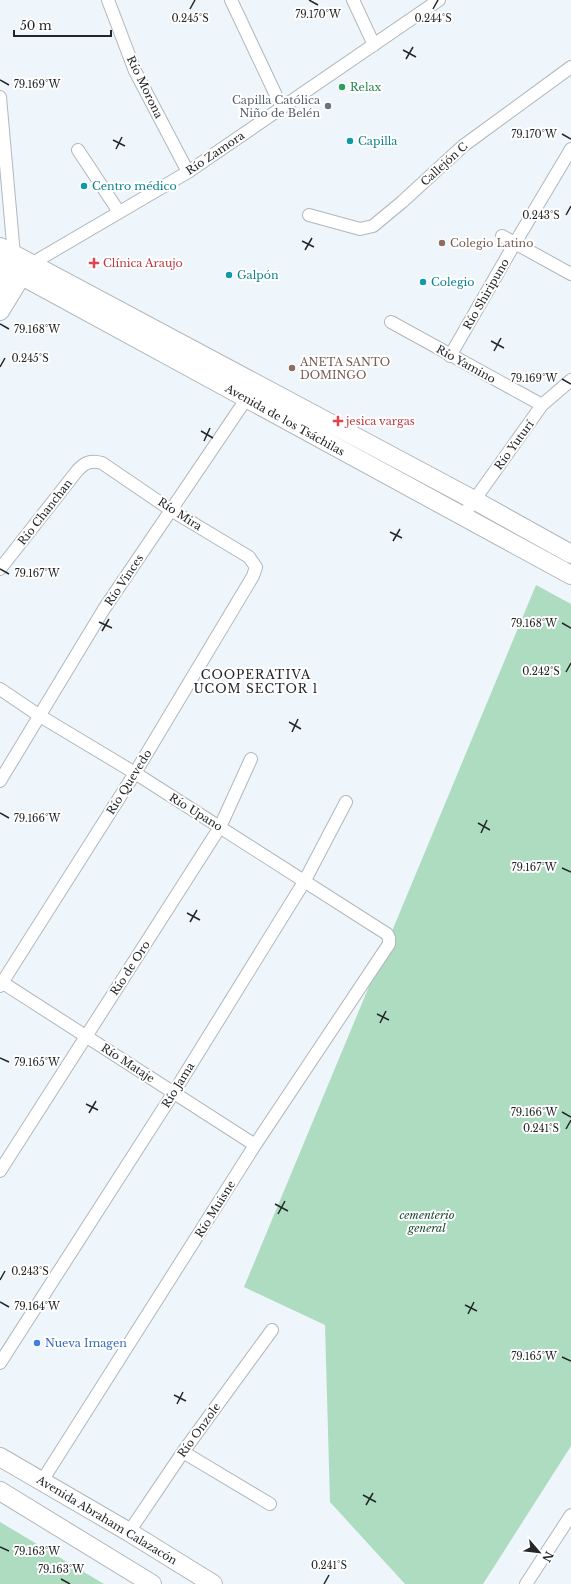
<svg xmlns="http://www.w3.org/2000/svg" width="571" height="1584" viewBox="0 0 571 1584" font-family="'Libre Baskerville',serif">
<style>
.green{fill:#addcc0}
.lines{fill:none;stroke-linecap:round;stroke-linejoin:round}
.street-casing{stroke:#b0b7bd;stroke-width:14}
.secondary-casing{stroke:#b0b7bd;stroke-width:20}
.street{stroke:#fff;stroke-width:12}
.secondary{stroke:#fff;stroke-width:18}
.ticks{fill:none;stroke:#242628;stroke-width:1.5}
.leisure-dot{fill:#2e9e5b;stroke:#fff;stroke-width:1.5}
.worship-dot{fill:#6b7280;stroke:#fff;stroke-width:1.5}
.culture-dot{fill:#0f9aa8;stroke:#fff;stroke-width:1.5}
.education-dot{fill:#8d6e63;stroke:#fff;stroke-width:1.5}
.health-dot{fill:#e0444e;stroke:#fff;stroke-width:1.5}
.shop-dot{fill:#3f7fe0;stroke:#fff;stroke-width:1.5}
.labels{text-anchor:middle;stroke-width:4;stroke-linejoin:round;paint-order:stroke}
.street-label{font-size:11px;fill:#242628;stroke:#fff}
.leisure-label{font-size:11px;fill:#27864d;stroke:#fff;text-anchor:start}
.worship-label{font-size:11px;fill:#5b616d;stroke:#fff;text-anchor:end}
.culture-label{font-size:11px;fill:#0d838f;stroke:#fff;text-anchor:start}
.education-label{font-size:11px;fill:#785e54;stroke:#fff;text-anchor:start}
.health-label{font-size:11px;fill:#be3a42;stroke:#fff;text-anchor:start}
.park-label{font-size:11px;font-style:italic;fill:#184830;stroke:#fff}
.shop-label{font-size:11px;fill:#366cbe;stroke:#fff;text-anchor:start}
.neighbourhood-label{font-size:12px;letter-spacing:1px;fill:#242628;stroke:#fff}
.ticks-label{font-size:10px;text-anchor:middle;fill:#242628;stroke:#fff;stroke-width:4;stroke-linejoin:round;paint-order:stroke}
</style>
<rect width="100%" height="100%" fill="#eef5fb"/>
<path class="green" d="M536,585l35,19v842l-88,138h-78l-75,-82 -5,-177 -81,-38z
M0,1522l104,62h-104z"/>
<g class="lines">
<defs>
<path id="street" d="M108,0l27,71 53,101
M231,0l51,108
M353,0l21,45
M0,97l14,158
M78,150l41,62
M309,215l51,14 13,-3 29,-24 61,-56 108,-79
M502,236l69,38
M31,264l157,-92 251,-172
M391,322l151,83
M450,356l65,-113 56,-94
M463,516l79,-111 29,-25
M0,569l77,-98c8,-9 14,-11 25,-8l69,47 78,47 7,10 -3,9 -118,197 -135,213
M0,689l40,27 95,57 252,161 2,4v6l-134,201 -213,336
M0,781l104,-172 147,-217
M0,981l255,164
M0,1171l220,-344 31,-68
M0,1363l174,-271 130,-210 42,-80
M183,1452l87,52
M129,1532l54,-80 89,-122
M526,1584l45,-69"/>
<path id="secondary" d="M0,247l474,253 97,54
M0,264l571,311
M0,285l10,-16 3,-12
M0,311l22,-36 7,-8
M0,1457l129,75 84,52
M0,1491l152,93"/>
</defs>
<use href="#street" class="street-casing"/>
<use href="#secondary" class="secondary-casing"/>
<use href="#street" class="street"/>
<use href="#secondary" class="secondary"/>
</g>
<path class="ticks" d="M309,0l9,5M190,9l5,-9M433,9l5,-9M403,50l13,7M406,59l7,-12M0,80l9,5M562,134l9,5M113,140l12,6M116,149l6,-12M566,215l5,-9M302,241l12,6M305,250l7,-12M0,324l9,5M491,341l13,7M494,351l7,-13M0,367l5,-9M562,379l9,5M201,431l12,7M204,441l6,-13M390,532l12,6M393,541l7,-12M0,569l9,5M99,622l13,6M562,623l9,5M102,631l7,-12M566,672l5,-9M289,722l12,7M292,732l6,-13M0,813l9,5M478,823l12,7M481,833l6,-13M562,868l9,4M187,913l13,7M190,922l7,-12M377,1014l12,6M380,1023l6,-12M0,1058l9,4M86,1104l12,6M562,1112l9,5M89,1113l7,-12M566,1129l5,-9M275,1204l13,7M278,1214l7,-13M0,1280l5,-9M0,1302l9,5M465,1305l12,6M468,1314l6,-12M562,1357l9,4M174,1395l12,6M177,1404l6,-12M363,1495l13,7M366,1505l7,-12M0,1547l9,4M61,1579l9,5M324,1584l5,-9"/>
<circle class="leisure-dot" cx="342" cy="87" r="4"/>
<circle class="worship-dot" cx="328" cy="106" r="4"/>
<g class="culture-dot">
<circle cx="350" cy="141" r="4"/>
<circle cx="84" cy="186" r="4"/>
<circle cx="229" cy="275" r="4"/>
<circle cx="423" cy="282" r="4"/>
</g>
<g class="education-dot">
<circle cx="442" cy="243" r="4"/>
<circle cx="292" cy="368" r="4"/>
</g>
<g class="health-dot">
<path d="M92 257h4v4h4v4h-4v4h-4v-4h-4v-4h4z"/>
<path d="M336 415h4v4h4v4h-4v4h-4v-4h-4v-4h4z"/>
</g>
<circle class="shop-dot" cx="37" cy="1343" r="4"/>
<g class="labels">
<g class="street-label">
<text transform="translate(145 87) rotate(64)" y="4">Río Morona</text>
<text transform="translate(215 153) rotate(-34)" y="4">Río Zamora</text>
<text transform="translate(444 164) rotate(-42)" y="4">Callejón C</text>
<text transform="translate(486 294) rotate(-60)" y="4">Río Shiripuno</text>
<text transform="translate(466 364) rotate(29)" y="4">Río Yamino</text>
<text transform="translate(285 420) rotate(29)" y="4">Avenida de los Tsáchilas</text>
<text transform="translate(514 445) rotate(-54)" y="4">Río Yuturí</text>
<text transform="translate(45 512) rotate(-52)" y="4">Río Chanchan</text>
<text transform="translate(180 514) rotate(33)" y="4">Río Mira</text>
<text transform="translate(124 580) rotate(-56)" y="4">Río Vinces</text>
<text transform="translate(129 782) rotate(-58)" y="4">Río Quevedo</text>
<text transform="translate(196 812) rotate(32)" y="4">Río Upano</text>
<text transform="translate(130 968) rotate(-57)" y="4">Río de Oro</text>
<text transform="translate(128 1063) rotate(33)" y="4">Río Mataje</text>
<text transform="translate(178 1085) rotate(-58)" y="4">Río Jama</text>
<text transform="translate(215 1209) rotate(-58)" y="4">Río Muisne</text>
<text transform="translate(199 1430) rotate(-54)" y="4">Río Onzole</text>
<text transform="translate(107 1520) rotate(31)" y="4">Avenida Abraham Calazacón</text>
</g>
<g class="leisure-label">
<text x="350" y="91">Relax</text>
</g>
<g class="worship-label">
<text x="320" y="104">Capilla Católica<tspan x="320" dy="13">Niño de Belén</tspan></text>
</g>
<g class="culture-label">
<text x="358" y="145">Capilla</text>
<text x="92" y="190">Centro médico</text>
<text x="237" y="279">Galpón</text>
<text x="431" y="286">Colegio</text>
</g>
<g class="education-label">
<text x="450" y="247">Colegio Latino</text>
<text x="300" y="366">ANETA SANTO<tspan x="300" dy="13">DOMINGO</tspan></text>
</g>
<g class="health-label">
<text x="103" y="267">Clínica Araujo</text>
<text x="346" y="425">jesica vargas</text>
</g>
<g class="park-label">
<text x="427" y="1219">cementerio<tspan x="427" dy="13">general</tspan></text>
</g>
<g class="shop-label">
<text x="45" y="1347">Nueva Imagen</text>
</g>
<g class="neighbourhood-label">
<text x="256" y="679">COOPERATIVA<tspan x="256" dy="14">UCOM SECTOR 1</tspan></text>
</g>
</g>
<g class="ticks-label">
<text x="318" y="18">79.170°W</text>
<text x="190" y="22">0.245°S</text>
<text x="433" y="22">0.244°S</text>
<text x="37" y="88">79.169°W</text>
<text x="534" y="138">79.170°W</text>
<text x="541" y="219">0.243°S</text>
<text x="37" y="333">79.168°W</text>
<text x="30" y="362">0.245°S</text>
<text x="534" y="382">79.169°W</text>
<text x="37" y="577">79.167°W</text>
<text x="534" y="627">79.168°W</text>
<text x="541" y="675">0.242°S</text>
<text x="37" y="822">79.166°W</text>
<text x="534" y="871">79.167°W</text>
<text x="37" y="1066">79.165°W</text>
<text x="534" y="1116">79.166°W</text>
<text x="541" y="1132">0.241°S</text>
<text x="30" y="1275">0.243°S</text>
<text x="37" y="1310">79.164°W</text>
<text x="534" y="1360">79.165°W</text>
<text x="37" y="1555">79.163°W</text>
<text x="329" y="1569">0.241°S</text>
<text x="61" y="1573">79.163°W</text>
</g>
<g transform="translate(539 1552) rotate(118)" stroke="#ffffff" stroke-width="3" paint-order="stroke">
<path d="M0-3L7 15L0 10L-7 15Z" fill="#242628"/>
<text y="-6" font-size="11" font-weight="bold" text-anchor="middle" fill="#242628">N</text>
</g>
<path d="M14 30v6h97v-6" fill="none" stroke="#242628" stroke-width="2"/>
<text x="20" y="30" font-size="12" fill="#242628" stroke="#ffffff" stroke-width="3" paint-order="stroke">50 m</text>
</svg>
